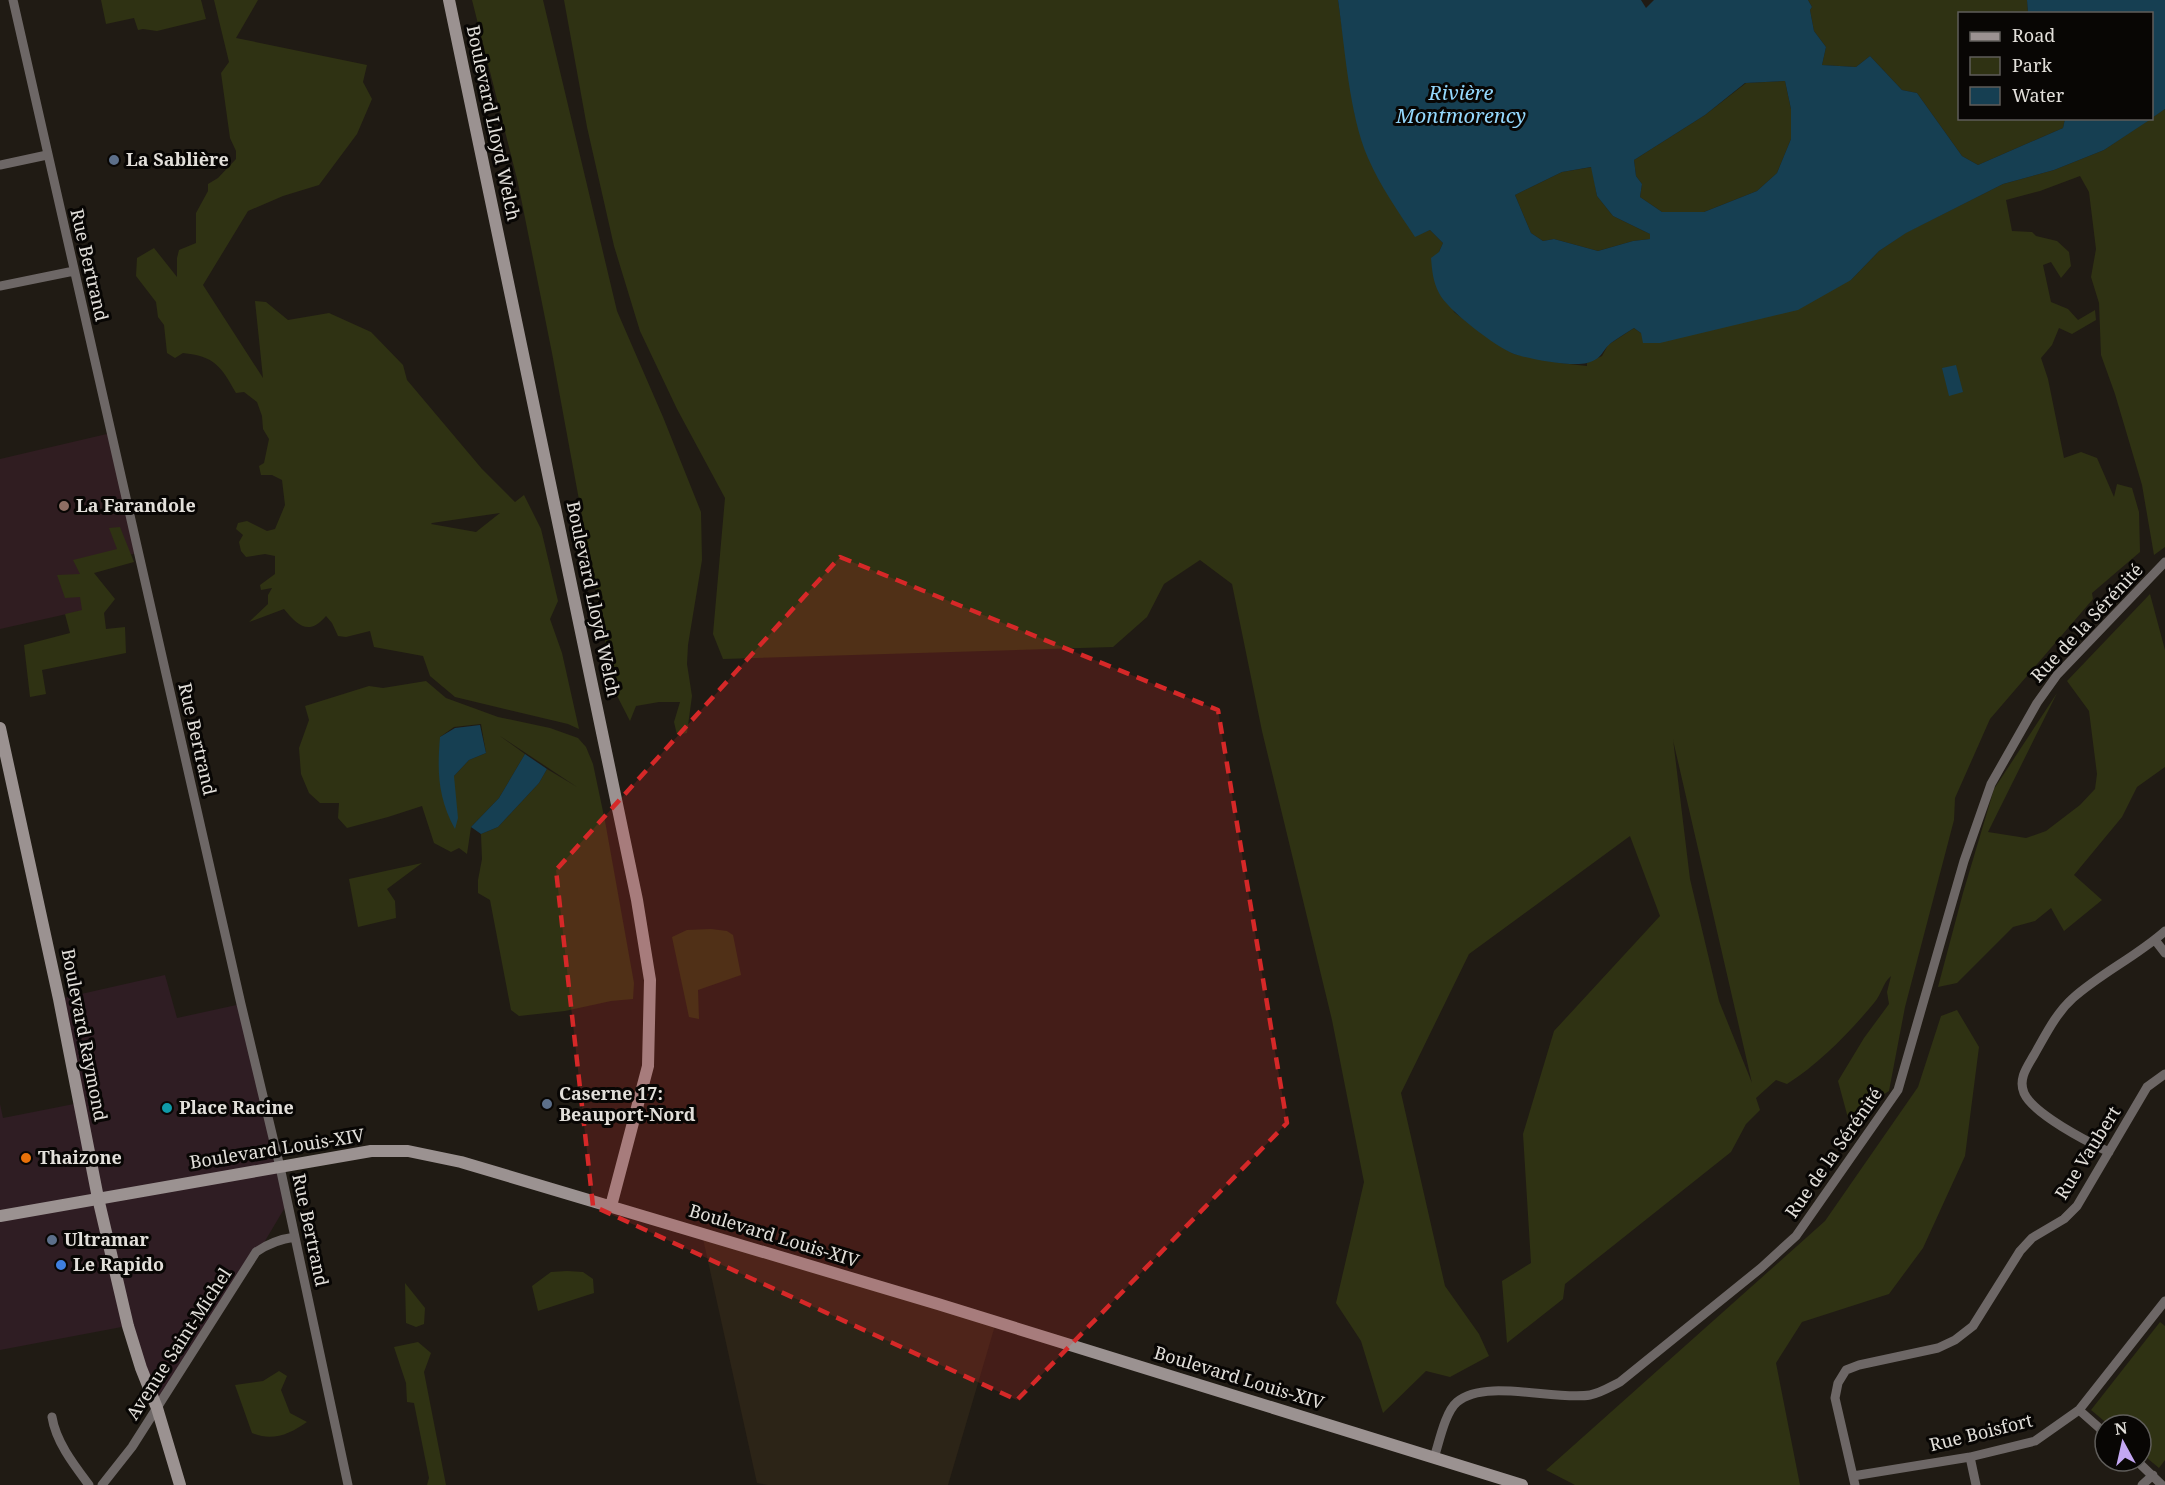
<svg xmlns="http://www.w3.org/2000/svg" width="2165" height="1485" viewBox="0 0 2165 1485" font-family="'Noto Serif',serif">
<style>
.commercial{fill:#2f1d23}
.built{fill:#2c2417}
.education{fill:#301d21}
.green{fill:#2f3213;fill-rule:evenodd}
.water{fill:#163f52;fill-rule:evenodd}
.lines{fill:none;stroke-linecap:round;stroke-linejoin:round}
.street{stroke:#6d6766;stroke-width:9}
.secondary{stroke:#9b9291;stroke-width:12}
.marked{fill:#d62828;fill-opacity:0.2;stroke:#d62828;stroke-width:4.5;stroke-dasharray:12 8;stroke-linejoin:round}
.service-dot{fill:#5c6f8a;stroke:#080604;stroke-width:2}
.education-dot{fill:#8d6e63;stroke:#080604;stroke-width:2}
.culture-dot{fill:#0f9aa8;stroke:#080604;stroke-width:2}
.food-dot{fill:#e8710a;stroke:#080604;stroke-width:2}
.shop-dot{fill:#3f7fe0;stroke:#080604;stroke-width:2}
.labels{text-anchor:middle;stroke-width:6;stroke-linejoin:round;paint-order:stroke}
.street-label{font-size:18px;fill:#e2dfda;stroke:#080604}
.poi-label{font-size:18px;font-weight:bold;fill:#e2dfda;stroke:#080604;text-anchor:start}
.water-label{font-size:20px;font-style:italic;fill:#94d8fd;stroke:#080604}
</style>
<rect width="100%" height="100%" fill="#201b14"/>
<path class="commercial" d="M165,975l12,43 64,-14 46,200 -57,96 -73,108 -30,-82 -127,24v-246l3,14 76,-15 -20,-104z"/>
<path class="built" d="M702,1234l294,88 -48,163h-180l-11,-2z"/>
<path class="education" d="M111,433l27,120 -50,11 10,43 -98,22v-170z"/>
<path class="green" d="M101,0h100l5,19 -49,12 -14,-2 -5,1 -4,-12 -28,6z
M214,0h44l-22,38 131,27 -4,17 9,17 -15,35 -38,51 -36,11 -35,15 -45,74 60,93 -8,-77 11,1 22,18 41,-7 42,19 32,33 4,15 75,89 33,33 9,-7 17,34 17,72 -8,18 12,34 17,76 -11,-5 -113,-27 -25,-21 -7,-20 -49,-9 -4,-16 -24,6 -8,-1 -6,-13 -6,-7c-17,20 -28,10 -42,-7l-35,13 19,-18v-9l4,-7 -11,2 -1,-5 15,-11v-18l-10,-2 -19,3 -5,-6 -2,-9 4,-7 -7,-6 2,-6 9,-2 20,10 8,-2 10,-24 -3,-25 -10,-5h-11l-2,-9 5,-3 5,-24 -6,-10 -1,-13 -5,-14 -13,-10 -8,1c-15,-27 -22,-37 -53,-40l-8,5 -8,-5 -3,-28 -6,-8 -2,-15 -20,-26 1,-18 17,-10 23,29v-19l2,-8 17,-7v-30l12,-22v-7l10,-6 18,-19v-8l-6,-13 -9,-65 8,-11zM500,513l-24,19 -45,-8 1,-1z
M472,0h71l74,311 46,106 38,95 1,48 -14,85 -1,19 5,32 -5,37 -10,2 -3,-13 6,-20h-21l-23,4 -6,15 -16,-31 -62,-337 -34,-170z
M564,0h774l17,115 60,121 15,-6 13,13 -4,9 15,60 37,28 23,14 46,9 27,3v-3l15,-7 6,-11 26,-17 7,5 210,-53 28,-29 26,-18 98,-49 51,-14 50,-20 61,-41v438l-11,8 -12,-70 -27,-91 -14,-39 -2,-52 -8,-26 5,-28 -7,-57 -9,-16 -40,15 -34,9 6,31 20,1 4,4 21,5 12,11 2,14 -10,12 -10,-16 -8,3 8,37 17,7 10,11 17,-10 1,10 -24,14 -13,-6 -7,17 -11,13 7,21 16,79 17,-6 16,6 17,39 3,-13 15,4 7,24 1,40 -48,41 1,6 -103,120 -35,79 -1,22 -49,187 -16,84 -41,27 -10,-37 26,-43 25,-34 -2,-12 4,-16c-9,8 -9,18 -17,27 -25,30 -54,60 -87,81l-11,-4 -20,18 4,12 -14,14 -15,28 -166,132 -2,15 -56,44 -5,-62 29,-18 -8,-129 31,-103 106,-115 -30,-80 -161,118 -68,139 44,193 34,48 10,22 -39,21 -24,-6 -43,42 -22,-72 -25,-38 28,-121 -32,-162 -70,-289 -30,-147 -32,-24 -36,24 -17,33 -34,30 -390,12 -10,-25 12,-136 -48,-89 -37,-78 -26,-85 -27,-119zM1673,739v1l79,343 -33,-82 -29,-122z
M1808,0h219l1,13 -68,1v104l105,1 -2,9 -85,37 -16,-9 -45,-63 -15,-3 -32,-34 -14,11 -34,-2 4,-18 -12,-16 -4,-21 2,-3z
M1785,81l6,28v30l-14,34 -20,18 -53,21h-42l-22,-15 2,-13 -6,-8 -2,-16 71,-45 41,-32z
M1592,167l5,29 16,20 37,18 1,5 -18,2 -35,10 -44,-12 -11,2 -12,-8 -16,-38 47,-23z
M120,527l14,35 -40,11 21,26 -11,14 2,16 19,-2 1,26 -84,17 4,24 -16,3 -6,-52 46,-12 -5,-19 17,-4 -2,-13 -15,1 -8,-23 23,-1 -7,-14 44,-11 -8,-21z
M2150,594l15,56v117l-28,20 -15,30 -48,58 28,25 -38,31 -13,-23 -16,13 -22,6 -56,56 -19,4 25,-94 31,-104 63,-96 -69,139 38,6 20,-7 34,-26 15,-16 2,-15 -8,-63 -22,-30z
M426,681l20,17 52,19 52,11 28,10 8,9 7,17 12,57 29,162 -1,16 -22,2 -46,10 -46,5 -8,-6 -21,-110 -12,-7v-13l4,-21 -1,-25 17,-7 41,-44 8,-14 30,18 -77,-51 25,18 -26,44 -28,29 -4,27 -8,-6 -8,4 -17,-9 -12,-37 -34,11 -41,11 -9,-10 1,-15h-19l-11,-10 -8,-19 -2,-26 10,-28 -4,-14 64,-20 14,2zM481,724l5,29 -17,7 -15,16 -14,-39 14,-10z
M422,863l-35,26 8,12 1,17 -38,9 -9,-48z
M711,929l16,2 6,4 8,40 -43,15 1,29 -10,-2 -17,-80 15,-7z
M1957,1010l22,37 -14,109 -42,92 -34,46 -87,28 -26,41 24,122h-225l-29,-15 279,-249 93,-134 23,-71z
M567,1271l16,1 10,7 1,14 -56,18 -6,-25 19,-14z
M405,1283l20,25 -1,16 -8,3 -10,-4z
M2160,1322l5,4v134l-6,8 -18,-15v-28h-32l-18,-15z
M418,1342l13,11 -7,19 22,113h-19l2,-7 -15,-75 -7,-1 -1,-19 -12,-36z
M279,1371l8,5 -6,14 9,23 17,9c-17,12 -35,20 -55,11l-17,-48 28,-4z"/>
<path class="water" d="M1338,0h303l5,8 8,-8h154l4,7 -2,3 4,21 12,16 -4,18 34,2 14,-11 32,34 15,3 45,63 16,9 85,-37 2,-9h86l-47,31 -50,20 -51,14 -97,49 -27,18 -28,29 -53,30 -138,33h-17l-2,-10 -7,-5c-8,5 -16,10 -23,15 -10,8 -8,16 -24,20 -15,4 -58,-4 -73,-9 -18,-7 -67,-44 -75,-61 -6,-11 -7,-23 -8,-35l8,-6 4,-9 -13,-13 -15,7c-17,-26 -35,-51 -47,-79 -19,-44 -23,-110 -30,-158zM1785,81l6,28v30l-14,34 -20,18 -53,21h-42l-22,-15 2,-13 -6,-8 -2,-16 71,-45 40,-32zM1591,167l6,29 16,20 37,18v5l-17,2 -35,10 -44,-12 -11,2 -12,-8 -16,-38 47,-23z
M2027,0h138v109l-13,9v-104l-124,-1z
M1956,365l7,27 -14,4 -7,-28z
M480,725l6,28 -17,7 -15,16 4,42 -3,11c-17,-31 -18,-57 -15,-92l15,-9z
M525,754l22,15 -8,14 -41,44 -17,7 -10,-7 28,-29z"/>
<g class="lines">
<path class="street" d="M13,0l228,1004 39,163 68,318
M0,165l47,-10
M0,286l74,-15
M2155,940l10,13
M2109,1152c-21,-10 -76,-38 -85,-59 -6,-14 3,-26 10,-38 11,-19 22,-42 39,-57 28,-25 64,-42 92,-67
M2079,1410l26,23
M52,1417c4,25 22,48 37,68
M1970,1457l6,28
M1434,1458c5,-15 11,-46 23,-56 28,-24 98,-1 133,-7 11,-2 20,-8 30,-13l141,-114 35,-32 102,-146 66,-229 27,-77 46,-81 20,-28 108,-113
M2137,1461l25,24
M1853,1476l117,-19 65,-16 44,-31 86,-109
M102,1485l30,-38 124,-195c13,-9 24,-13 39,-15
M1855,1485l-20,-87 3,-15 8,-13 13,-5 79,-17 17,-8 18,-14 47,-75 12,-13 32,-19 13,-13 70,-119 18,-13
M2142,1485l11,-10"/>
<path class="secondary" d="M449,0l188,900 13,80 -2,86 -37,140
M0,728l59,271 39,199 30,128 13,42 16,40 23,77
M0,1216l371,-65h37l53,11 477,142 584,181"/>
</g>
<path class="marked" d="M840,557l378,153 69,413 -270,277 -424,-194 -37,-336z"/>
<g class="service-dot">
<circle cx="114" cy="160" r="6"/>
<circle cx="547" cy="1104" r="6"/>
<circle cx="52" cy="1240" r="6"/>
</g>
<circle class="education-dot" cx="64" cy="506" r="6"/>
<circle class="culture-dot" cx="167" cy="1108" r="6"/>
<circle class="food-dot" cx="26" cy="1158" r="6"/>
<circle class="shop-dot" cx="61" cy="1265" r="6"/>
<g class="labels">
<g class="street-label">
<text transform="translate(493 123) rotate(78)" y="6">Boulevard Lloyd Welch</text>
<text transform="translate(89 265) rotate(77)" y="6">Rue Bertrand</text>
<text transform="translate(593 599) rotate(78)" y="6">Boulevard Lloyd Welch</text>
<text transform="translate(2087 623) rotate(-47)" y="6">Rue de la Sérénité</text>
<text transform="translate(197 739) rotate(77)" y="6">Rue Bertrand</text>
<text transform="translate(84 1035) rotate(79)" y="6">Boulevard Raymond</text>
<text transform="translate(277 1149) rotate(-9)" y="6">Boulevard Louis-XIV</text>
<text transform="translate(1834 1153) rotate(-55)" y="6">Rue de la Sérénité</text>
<text transform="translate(2088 1153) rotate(-58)" y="6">Rue Vaubert</text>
<text transform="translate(310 1230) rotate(78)" y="6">Rue Bertrand</text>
<text transform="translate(774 1236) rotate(17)" y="6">Boulevard Louis-XIV</text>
<text transform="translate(179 1344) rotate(-57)" y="6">Avenue Saint-Michel</text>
<text transform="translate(1239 1378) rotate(17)" y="6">Boulevard Louis-XIV</text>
<text transform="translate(1981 1433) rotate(-14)" y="6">Rue Boisfort</text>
</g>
<g class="poi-label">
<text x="126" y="166">La Sablière</text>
<text x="76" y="512">La Farandole</text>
<text x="559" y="1100">Caserne 17:<tspan x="559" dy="21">Beauport-Nord</tspan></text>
<text x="179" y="1114">Place Racine</text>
<text x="38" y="1164">Thaizone</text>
<text x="64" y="1246">Ultramar</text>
<text x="73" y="1271">Le Rapido</text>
</g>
<g class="water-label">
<text x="1461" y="100">Rivière<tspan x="1461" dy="23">Montmorency</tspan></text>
</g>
</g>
<rect x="1958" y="12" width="195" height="108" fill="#080604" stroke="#5f5d5a" stroke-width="1.5"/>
<rect x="1970" y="32" width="30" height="9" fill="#9b9291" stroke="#5f5d5a" stroke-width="1.5"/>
<text x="2012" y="42" font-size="18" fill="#e2dfda">Road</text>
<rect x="1970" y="57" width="30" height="18" fill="#2f3213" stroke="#5f5d5a" stroke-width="1.5"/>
<text x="2012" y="72" font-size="18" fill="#e2dfda">Park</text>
<rect x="1970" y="87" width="30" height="18" fill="#163f52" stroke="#5f5d5a" stroke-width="1.5"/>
<text x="2012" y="102" font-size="18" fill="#e2dfda">Water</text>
<g transform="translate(2123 1443) rotate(352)"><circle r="28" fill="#080604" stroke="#5f5d5a" stroke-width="1.5"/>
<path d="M0-4.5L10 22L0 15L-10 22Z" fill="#c3a7f2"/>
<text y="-9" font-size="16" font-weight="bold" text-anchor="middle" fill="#e2dfda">N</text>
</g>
</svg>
